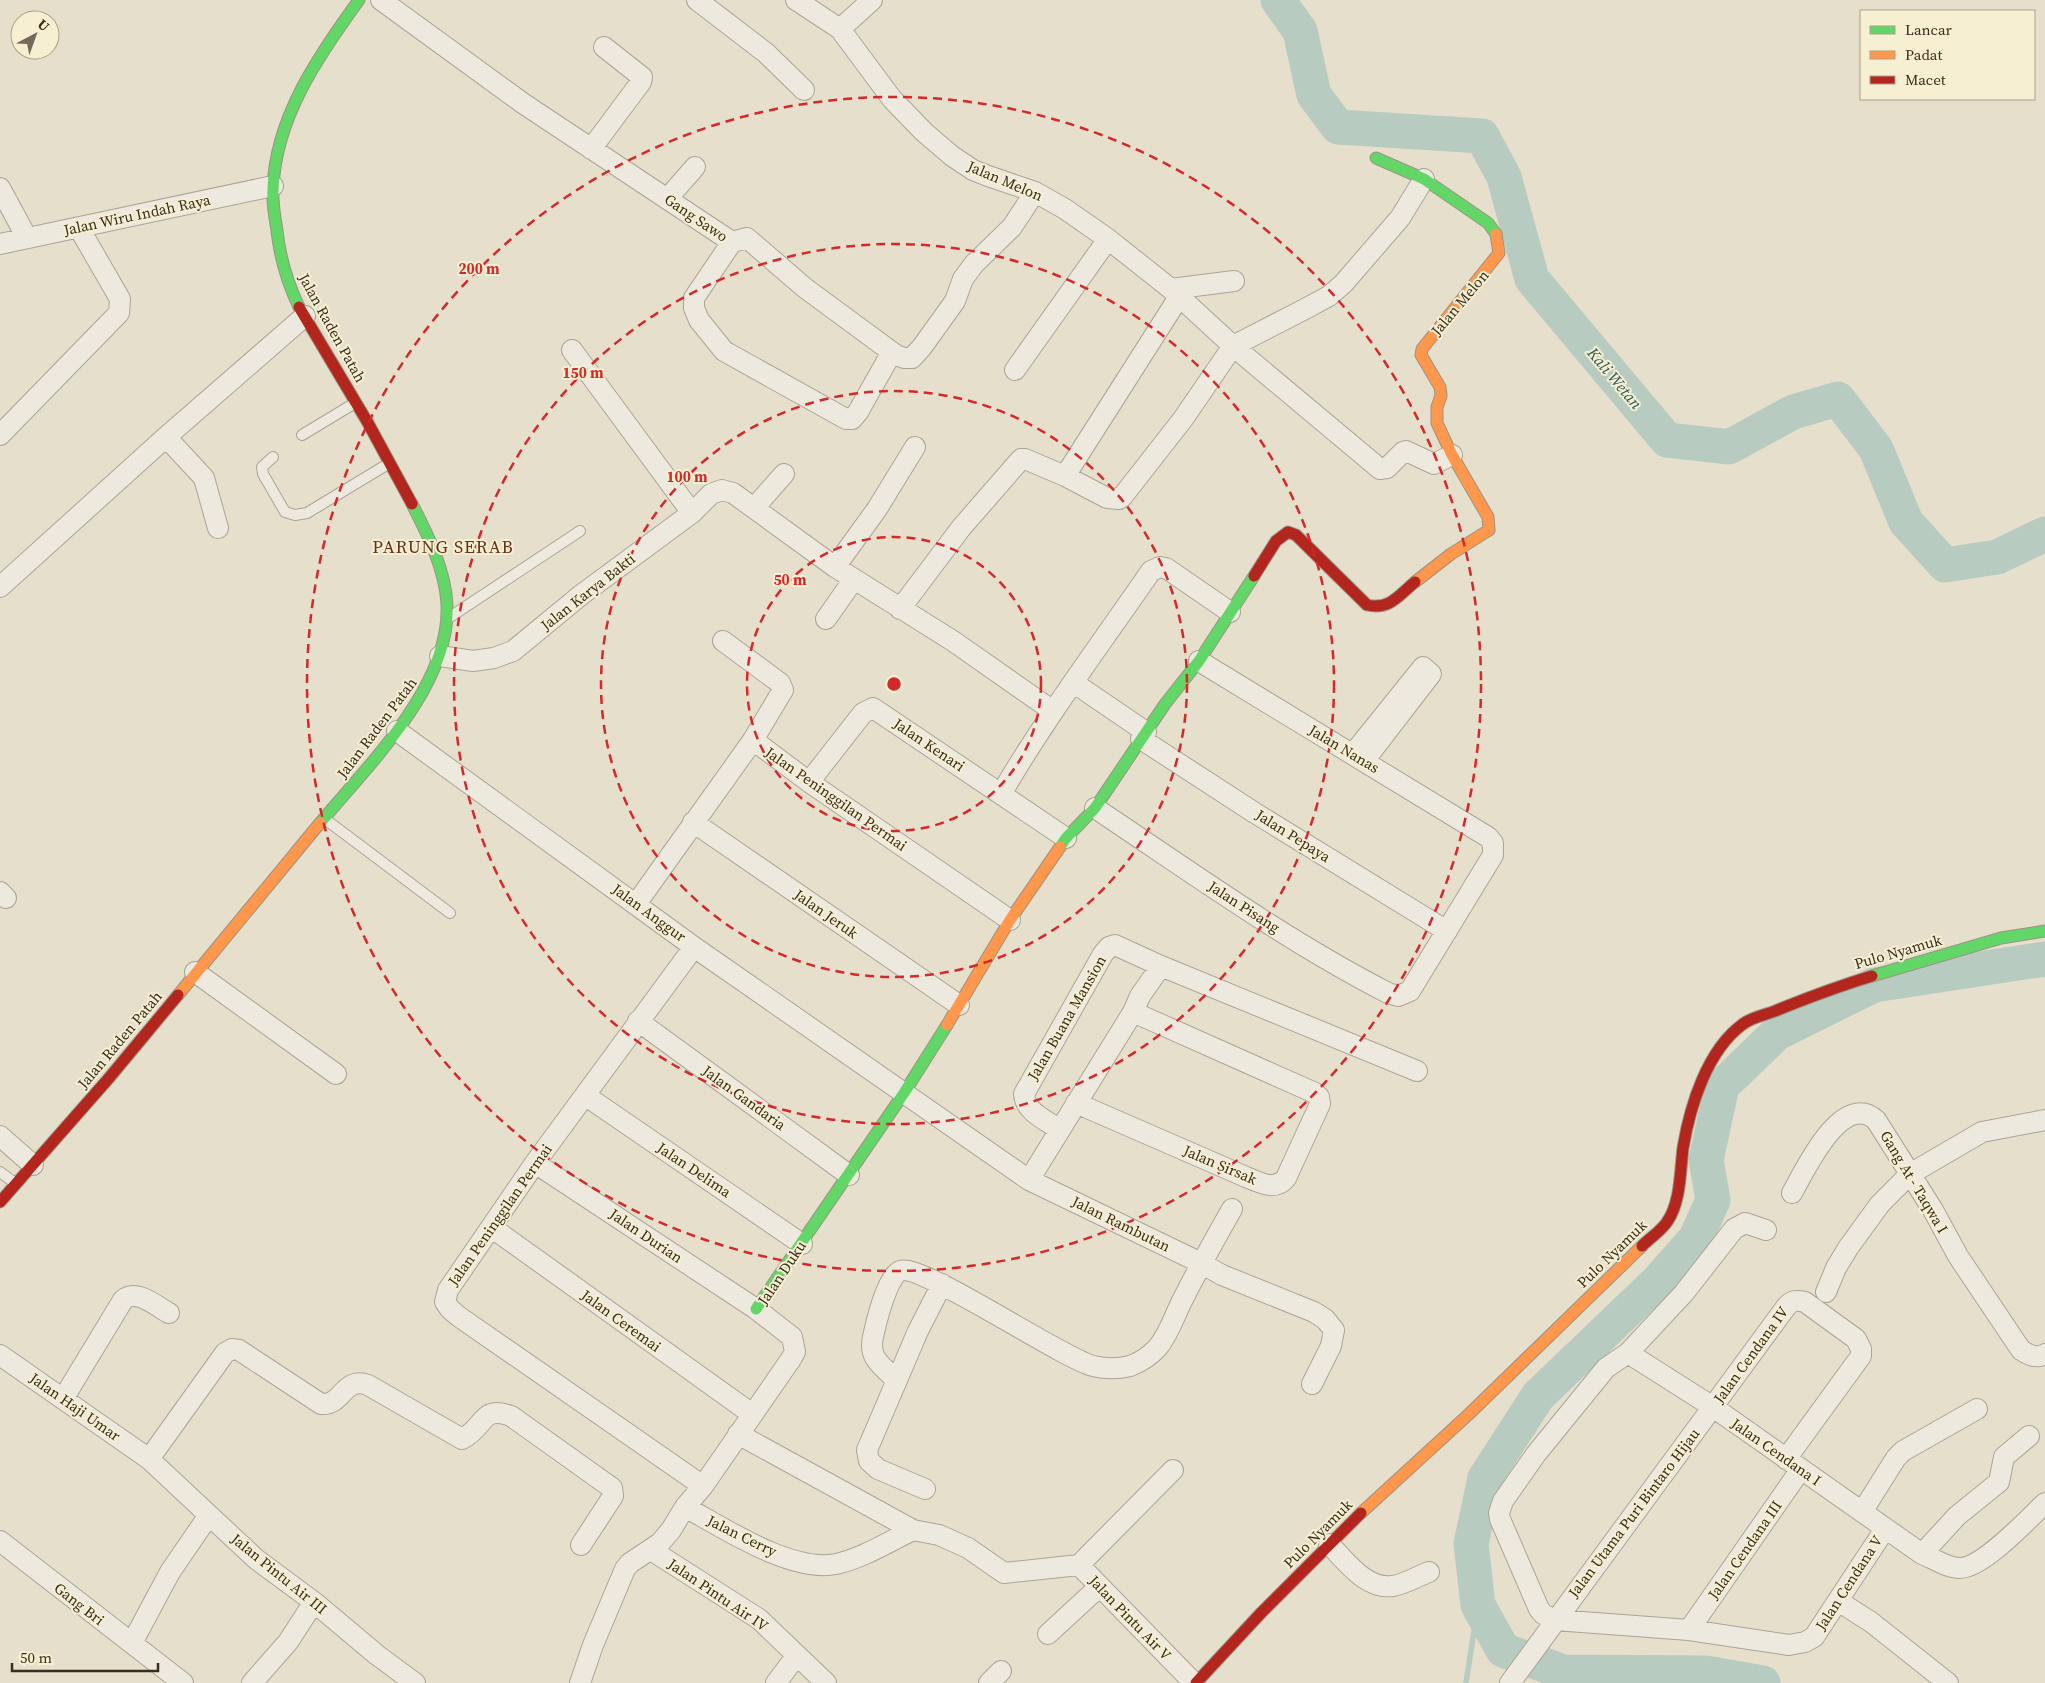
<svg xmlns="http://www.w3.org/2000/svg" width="2045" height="1683" viewBox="0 0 2045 1683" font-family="'Source Serif 4',serif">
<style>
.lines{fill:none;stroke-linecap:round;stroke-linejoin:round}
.stream{stroke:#b8cbc1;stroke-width:5.5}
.river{stroke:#b8cbc1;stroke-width:35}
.lane-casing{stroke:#aba496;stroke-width:12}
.street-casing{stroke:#aba496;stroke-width:22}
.fast-casing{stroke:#9b9385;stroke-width:13}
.slow-casing{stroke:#9b9385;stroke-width:13}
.jam-casing{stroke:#9b9385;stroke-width:13}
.lane{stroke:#ede9de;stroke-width:10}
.street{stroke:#ede9de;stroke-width:20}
.fast{stroke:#63d668;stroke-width:11}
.slow{stroke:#ff974d;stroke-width:11}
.jam{stroke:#b3261e;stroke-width:11}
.ring{fill:none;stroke:#d62828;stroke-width:2.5;stroke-dasharray:9 6}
.labels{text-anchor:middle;stroke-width:4;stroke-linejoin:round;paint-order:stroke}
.street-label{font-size:15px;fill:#3a2d1d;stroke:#f7efd2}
.water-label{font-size:16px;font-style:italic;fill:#2b5a5a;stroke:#f7efd2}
.quarter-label{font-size:18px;letter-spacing:1px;fill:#69301a;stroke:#f7efd2}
.centre{fill:#d62828;stroke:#f7efd2;stroke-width:2.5}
.ring-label{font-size:15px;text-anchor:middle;font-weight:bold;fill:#d62828;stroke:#f7efd2;stroke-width:4;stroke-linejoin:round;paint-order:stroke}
</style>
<rect width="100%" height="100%" fill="#e6dfcc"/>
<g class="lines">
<path class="stream" d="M1466,1683l12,-78"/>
<path class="river" d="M1278,0l22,31 14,64 24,32 144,9 22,41 28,102 135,161 62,7 64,-35 45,-13 38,50 30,73 39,43 52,-8 48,-23
M1763,1683l-57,-10 -143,-1 -60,-22 -25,-45 -7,-61 14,-66 53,-82 119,-114 39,-44 17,-38 -7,-40 16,-74 55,-53 97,-48 171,-26"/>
<defs>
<path id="lane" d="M302,435l53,-32
M273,457l-11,10 1,7 22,38 10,3 12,-2 81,-49
M450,617l130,-86
M325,819l125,94
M0,1172l15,11"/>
<path id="street" d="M381,0l143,104 208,138
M697,0l69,53 38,37
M796,0l44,29 52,70 32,33 28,24 21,14 15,6 47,16 30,17 43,30 63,50 63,-8
M840,29l32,-29
M591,149l50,-67 1,-5 -38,-30
M0,188l27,50
M667,199l28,-32
M732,242l15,-4 58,50 91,67 8,3h8l10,-11 33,-46 8,-22 11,-15 38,-37 23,-35
M732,242l-38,56v10l5,12 25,31 122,68h6l6,-7 34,-60
M0,244l273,-58
M1171,289l62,57 147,123 7,-1 16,-16 3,-1 28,13 18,-9
M572,350l120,163
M1015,370l93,-131
M0,435l119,-122 1,-14 -41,-71
M166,437l38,41 14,50
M1065,476l114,-179
M754,508l30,-34
M835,567l42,-58 38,-62
M0,587l166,-150 139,-121
M900,609l61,-81 60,-69h4l40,17 42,22 12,1 3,-2 61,-78 50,-73 72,-37 24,-13 14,-12 57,-66 24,-39
M826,619l28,-40
M440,656l33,5 21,-3 19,-7 68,-56 111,-82 19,-19 11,-4 11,3 102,74 118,74 100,70
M1074,683l72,49
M397,731l297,216 335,233 172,83 21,12 92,37 11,7 9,11 -3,16 -19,38
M1141,739l114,74 192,118
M753,740l56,42 201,138
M1353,754l70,-87 8,7 -67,87
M809,782l54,-69 10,-5 193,130
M1001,794c45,-77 99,-149 150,-223l9,-4 6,1 64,44
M1095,808c96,64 190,132 293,185l10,3 12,-5 83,-136v-12l-5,-6 -289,-176
M693,822l266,183
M0,892l6,6
M636,904l117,-164 30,-50 -3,-7 -57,-42
M694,947l-159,216 -87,127 -3,12 5,7 8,7 245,170
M195,972l141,102
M638,1021l211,154
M586,1096l216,148
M1076,1103l170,74c13,5 29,15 40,1l34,-74 -1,-7 -4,-4 -182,-81
M1060,1130c-14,-10 -35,-18 -36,-36l79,-140 6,-7 6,-2 46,21 256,105
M0,1136l33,29
M535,1163l221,146 36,28 3,15 -4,7 -88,127 -18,21 -14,23 -11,13 -30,20 -5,6 -32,76 -13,38
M1029,1180l104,-168 7,-16 21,-30
M1792,1193c13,-23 50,-103 84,-73l57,90 25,46 63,94c8,5 15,9 24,4
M491,1227l261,187
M1766,1230l-21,-7 -11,6 -50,64 -56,60 -22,15 -70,86 -33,47 -4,12 1,6 39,90 4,5 12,6 134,10 100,15 16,-3 9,-5 71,-108
M1826,1292l10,-24 12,-20 32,-44 30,-30 72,-42 63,-12
M1628,1353l85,54 209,147c11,4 25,14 37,14 23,1 68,-48 86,-65
M0,1355l149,104 107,100 58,43 63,53 38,28
M896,1380c-14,-15 -28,-21 -23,-43 3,-14 14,-60 27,-66 22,-8 158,85 193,95 12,3 25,3 37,0 11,-4 21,-11 28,-19 11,-13 17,-33 25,-48 15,-30 32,-60 49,-90
M63,1399l60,-99c13,-12 33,6 46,13
M738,1434l175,96 26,5 29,13 36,25 75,-8 115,118
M149,1459l76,-106 7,-4 7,1 82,54c22,2 22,-28 47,-19l94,54c24,-12 18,-34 49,-23l101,72 1,8 -32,49
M925,1489l-47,-20 -9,-8 -2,-11 51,-119 24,-47
M685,1507c39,21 106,66 151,57 27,-6 52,-22 77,-34
M1862,1512l34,-54 7,-7 74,-42
M0,1541l183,142
M1329,1544c17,17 37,46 64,42 12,-2 25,-10 36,-14
M651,1550l108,69 67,64
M1922,1554l35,-38 42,-34 5,-25 25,-21
M1079,1565l94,-95
M1838,1601l33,21 77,61
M1689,1630l112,-161
M1048,1634l51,-47
M132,1643l38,-71 39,-57
M252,1683l36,-41 26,-40
M776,1683l21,-28
M989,1683l12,-12
M1510,1683l276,-376c6,-7 10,-7 19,-5l51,37 5,10v7l-75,103"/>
<path id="fast" d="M1376,158l48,21 64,44 8,11
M299,307c-12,-25 -19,-49 -22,-76 -2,-14 -5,-28 -4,-42 2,-71 46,-134 86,-189
M320,823c49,-59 131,-137 127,-219 -2,-35 -19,-69 -35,-100
M1060,847l6,-9 29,-30 70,-104 34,-43 55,-85
M1872,976l129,-38 44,-7
M756,1309l148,-216 43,-68"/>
<path id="slow" d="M1415,582l36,-28 38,-24 -1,-13 -36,-62 -15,-32v-16l4,-11 -1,-9 -19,-32 1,-6 77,-96 -3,-19
M178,995l142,-172
M947,1025l63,-105 50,-73
M1361,1513l108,-99 173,-168"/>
<path id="jam" d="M299,307l69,116 44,81
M1254,576l22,-35 12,-9 8,3 71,70c23,5 31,-9 48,-23
M0,1202l109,-124 69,-83
M1642,1246c8,-8 19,-15 25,-24 14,-20 13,-51 16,-74 7,-42 24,-98 60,-124 9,-7 22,-9 32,-13 32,-13 64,-25 97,-35
M1196,1683l65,-70 100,-100"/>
</defs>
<use href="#lane" class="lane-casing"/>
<use href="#street" class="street-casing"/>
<use href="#fast" class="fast-casing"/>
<use href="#slow" class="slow-casing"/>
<use href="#jam" class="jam-casing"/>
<use href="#lane" class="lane"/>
<use href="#street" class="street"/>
<use href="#fast" class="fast"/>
<use href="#slow" class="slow"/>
<use href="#jam" class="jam"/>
</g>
<g class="ring">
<circle cx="894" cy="684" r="147"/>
<circle cx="894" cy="684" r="293"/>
<circle cx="894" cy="684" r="440"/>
<circle cx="894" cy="684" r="587"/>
</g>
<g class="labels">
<g class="street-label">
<text transform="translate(1005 181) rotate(23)" y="5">Jalan Melon</text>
<text transform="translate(137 215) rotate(-12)" y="5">Jalan Wiru Indah Raya</text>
<text transform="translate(696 218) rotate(34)" y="5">Gang Sawo</text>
<text transform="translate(1460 303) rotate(-50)" y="5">Jalan Melon</text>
<text transform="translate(332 328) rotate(61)" y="5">Jalan Raden Patah</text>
<text transform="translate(588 592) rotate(-38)" y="5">Jalan Karya Bakti</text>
<text transform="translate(377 728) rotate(-53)" y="5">Jalan Raden Patah</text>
<text transform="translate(929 745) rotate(34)" y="5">Jalan Kenari</text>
<text transform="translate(1344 749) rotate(31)" y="5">Jalan Nanas</text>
<text transform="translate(836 799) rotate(35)" y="5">Jalan Peninggilan Permai</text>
<text transform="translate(1293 836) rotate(32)" y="5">Jalan Pepaya</text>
<text transform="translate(1244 907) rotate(33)" y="5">Jalan Pisang</text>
<text transform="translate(649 913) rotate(36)" y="5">Jalan Anggur</text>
<text transform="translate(826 914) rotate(35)" y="5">Jalan Jeruk</text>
<text transform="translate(1898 952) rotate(-16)" y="5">Pulo Nyamuk</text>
<text transform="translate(1067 1018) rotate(-60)" y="5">Jalan Buana Mansion</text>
<text transform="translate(120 1040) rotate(-50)" y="5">Jalan Raden Patah</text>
<text transform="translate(744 1098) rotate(36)" y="5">Jalan Gandaria</text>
<text transform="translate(1220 1165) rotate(23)" y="5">Jalan Sirsak</text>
<text transform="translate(694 1170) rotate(34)" y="5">Jalan Delima</text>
<text transform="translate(1914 1182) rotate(59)" y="5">Gang At - Taqwa I</text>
<text transform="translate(500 1215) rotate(-55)" y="5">Jalan Peninggilan Permai</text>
<text transform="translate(1121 1224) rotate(26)" y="5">Jalan Rambutan</text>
<text transform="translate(646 1236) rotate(34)" y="5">Jalan Durian</text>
<text transform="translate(1612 1254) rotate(-44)" y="5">Pulo Nyamuk</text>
<text transform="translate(782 1273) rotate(-56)" y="5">Jalan Duku</text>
<text transform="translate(621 1321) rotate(36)" y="5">Jalan Ceremai</text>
<text transform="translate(1751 1355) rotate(-54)" y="5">Jalan Cendana IV</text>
<text transform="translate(75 1407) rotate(35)" y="5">Jalan Haji Umar</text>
<text transform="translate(1776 1452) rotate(35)" y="5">Jalan Cendana I</text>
<text transform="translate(1634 1513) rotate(-53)" y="5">Jalan Utama Puri Bintaro Hijau</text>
<text transform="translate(1318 1534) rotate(-45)" y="5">Pulo Nyamuk</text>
<text transform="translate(742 1536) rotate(26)" y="5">Jalan Cerry</text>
<text transform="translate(1745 1550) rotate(-55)" y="5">Jalan Cendana III</text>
<text transform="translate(279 1574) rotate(39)" y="5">Jalan Pintu Air III</text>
<text transform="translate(1849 1583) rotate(-57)" y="5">Jalan Cendana V</text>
<text transform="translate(718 1595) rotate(34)" y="5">Jalan Pintu Air IV</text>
<text transform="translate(79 1604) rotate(38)" y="5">Gang Bri</text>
<text transform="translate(1130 1618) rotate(46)" y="5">Jalan Pintu Air V</text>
</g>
<g class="water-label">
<text transform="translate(1615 378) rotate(50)" y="6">Kali Wetan</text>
</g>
<g class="quarter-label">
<text x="443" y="553">PARUNG SERAB</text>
</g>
</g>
<circle cx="894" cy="684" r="8" class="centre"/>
<g class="ring-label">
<text x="479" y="274">200 m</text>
<text x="583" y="378">150 m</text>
<text x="687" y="482">100 m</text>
<text x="790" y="585">50 m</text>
</g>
<rect x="1860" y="10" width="175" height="90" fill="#f7efd2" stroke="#aba18a"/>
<rect x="1870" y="26" width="25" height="8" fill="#63d668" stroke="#aba18a"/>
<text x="1905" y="35" font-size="15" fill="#3a2d1d">Lancar</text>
<rect x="1870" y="51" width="25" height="8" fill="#ff974d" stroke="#aba18a"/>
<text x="1905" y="60" font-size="15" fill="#3a2d1d">Padat</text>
<rect x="1870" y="76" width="25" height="8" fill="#b3261e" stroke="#aba18a"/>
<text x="1905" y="85" font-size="15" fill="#3a2d1d">Macet</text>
<g transform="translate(35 35) rotate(41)"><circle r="24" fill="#f7efd2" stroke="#aba18a"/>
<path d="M0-4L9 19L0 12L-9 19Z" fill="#766b5a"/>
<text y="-8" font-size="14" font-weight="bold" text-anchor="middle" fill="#3a2d1d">U</text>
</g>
<path d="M12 1663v8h146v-8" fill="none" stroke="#3a2d1d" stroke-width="2.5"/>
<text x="20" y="1663" font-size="15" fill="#3a2d1d" stroke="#f7efd2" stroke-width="4" paint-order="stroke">50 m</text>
</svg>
